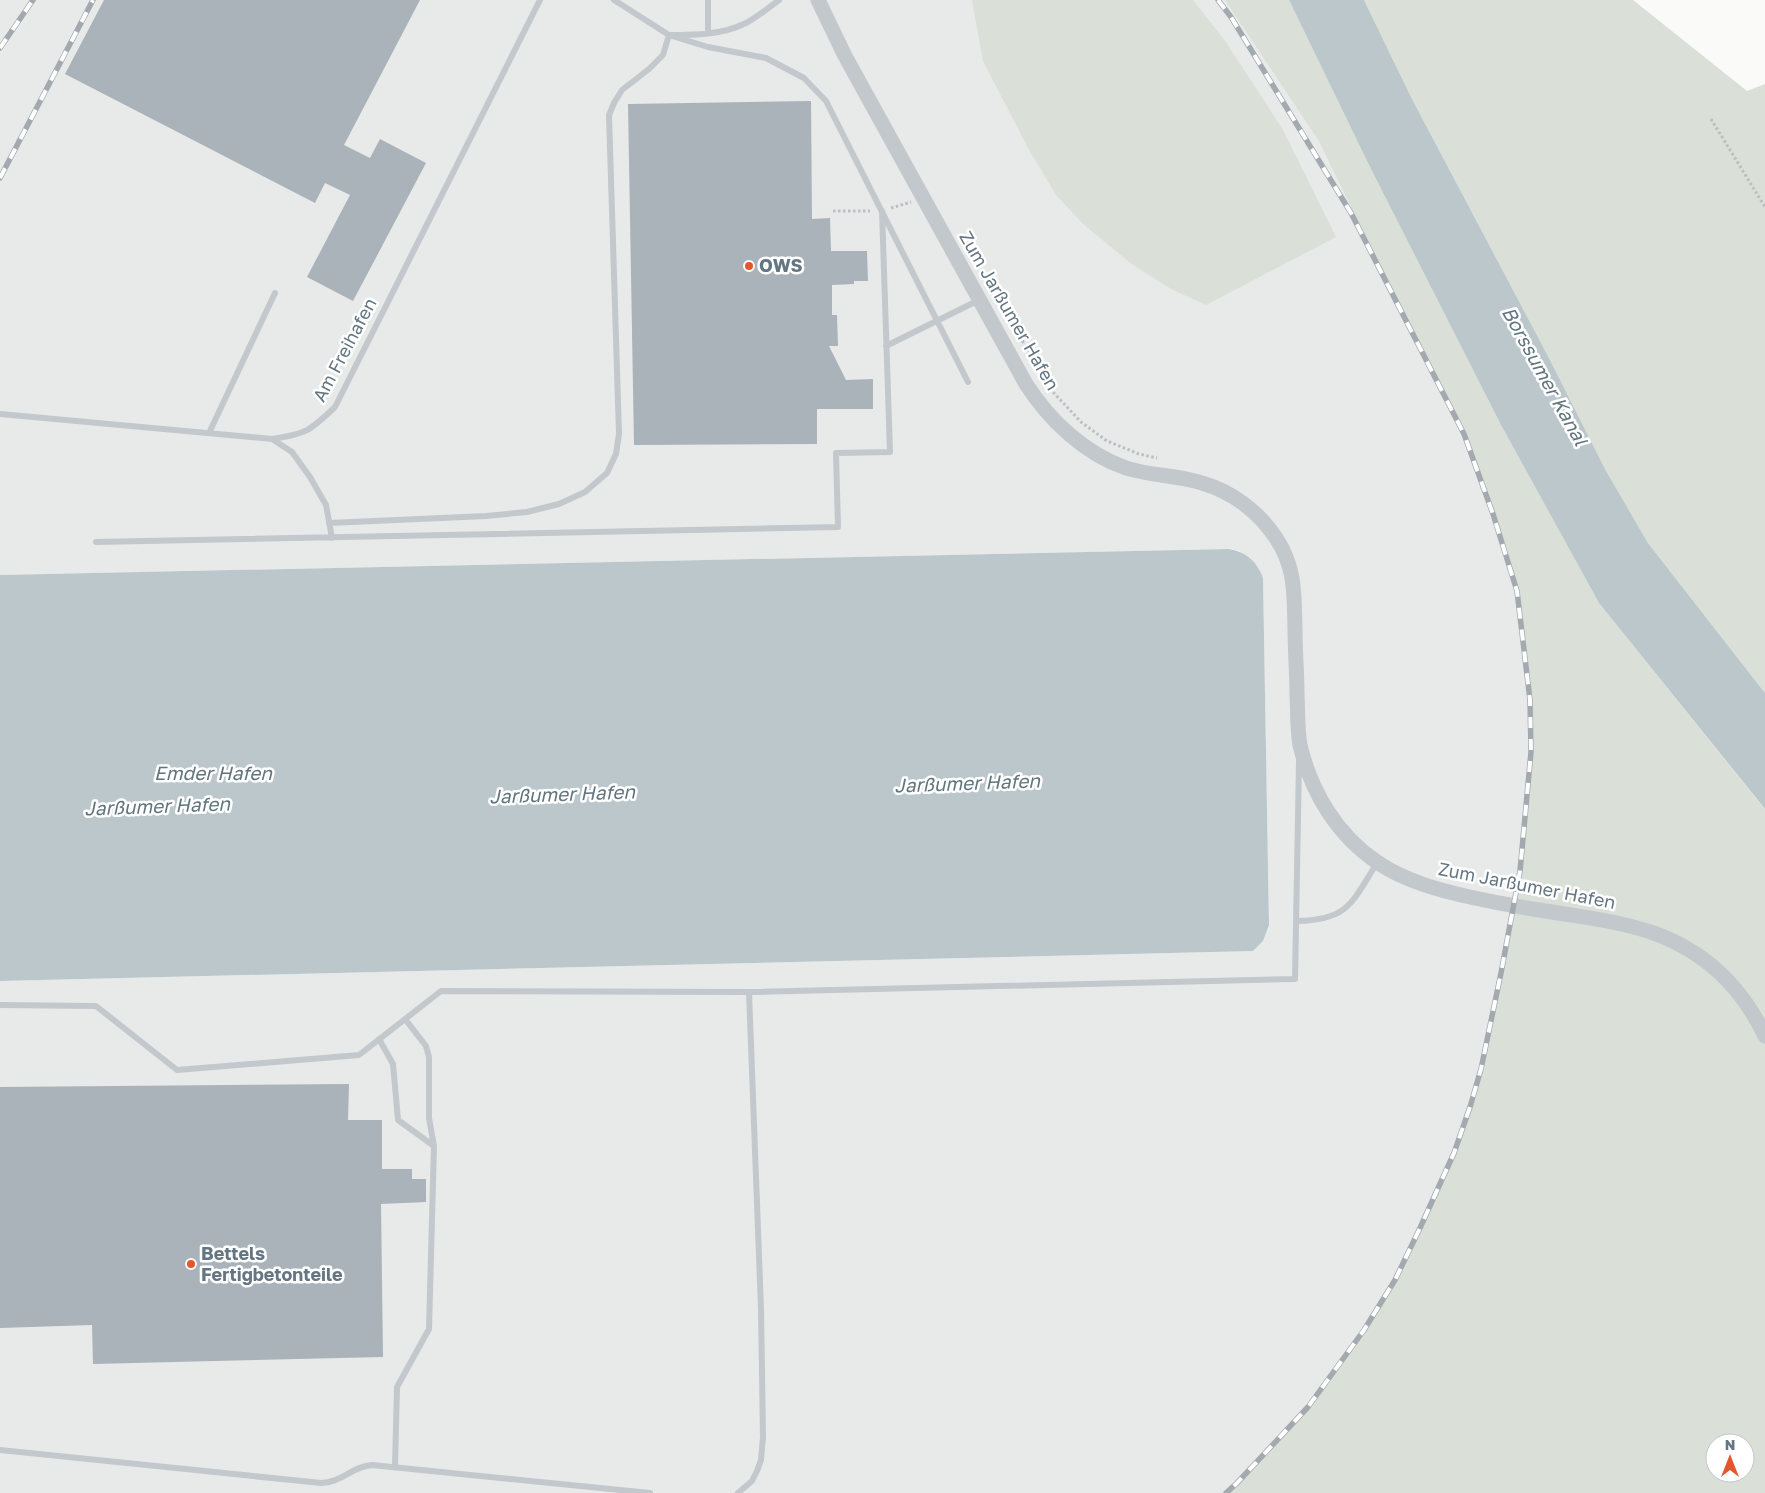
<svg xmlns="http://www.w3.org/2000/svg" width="1765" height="1493" viewBox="0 0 1765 1493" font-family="'Golos Text',sans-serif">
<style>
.built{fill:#e8e9e9;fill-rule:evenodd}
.green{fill:#dadfd7;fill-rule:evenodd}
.water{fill:#bbc7cb}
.building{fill:#aab3b9}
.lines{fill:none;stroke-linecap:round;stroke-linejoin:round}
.path{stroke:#bbbfc2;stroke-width:3;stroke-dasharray:2.5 2.5;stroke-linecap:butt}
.service{stroke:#c3c8cc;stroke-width:6}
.tertiary{stroke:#c3c8cc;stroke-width:15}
.rail-casing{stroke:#a2aab0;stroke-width:5.5}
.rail{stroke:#fff;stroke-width:4;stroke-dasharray:11;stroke-linecap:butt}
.poi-dot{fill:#e4572e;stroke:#fff;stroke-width:2}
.labels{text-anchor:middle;stroke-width:5;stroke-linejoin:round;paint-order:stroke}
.poi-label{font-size:18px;font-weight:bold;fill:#657683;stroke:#fff;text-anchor:start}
.street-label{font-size:18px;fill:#657683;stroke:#fff}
.water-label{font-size:19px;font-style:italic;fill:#60757c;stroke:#fff}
</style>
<rect width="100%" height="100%" fill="#fafaf8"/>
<path class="built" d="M0,0h1289l80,165 132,260 98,178 166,206v684h-1765v-512l1253,-30 10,-10 6,-16 -6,-346 -23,-28 -11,-2 -1229,26zM1715,1443h30v30h-30z"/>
<path class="green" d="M972,0h221l33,42 57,88 53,107 -130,68 -33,-15 -40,-25 -50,-41 -27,-29 -28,-47 -45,-87z
M1225,0h64l80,165 132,260 98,178 166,207v683h-539l11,-10 71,-76 56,-77 31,-50 25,-52 33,-75 17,-46 11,-38 20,-96 19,-102 11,-119 -1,-52 -13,-109 -24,-77 -29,-80 -52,-101 -93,-192zM1715,1443h30v30h-30z
M1364,0h269l114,91 18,-7v609l-117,-150 -43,-74 -56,-111 -137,-259z"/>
<path class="water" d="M1289,0h75l48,99 137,259 56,111 43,74 117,150v116l-166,-206 -98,-178 -132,-260z
M1229,549c18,3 28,13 34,29l6,347 -6,16 -10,10 -1253,30v-406z"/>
<path class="building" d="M104,0h316l-76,145 26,13 10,-19 46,24 -73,138 -46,-24 43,-82 -25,-12 -10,20 -250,-129z
M811,101l1,118 18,-1 1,33h36l1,30h-14v3l-22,1v30h5l1,31h-9l17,34 27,-1v30h-56v35l-183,1 -6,-341z
M349,1084l-1,36h34v49h30v10h14v23l-45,2 2,153 -290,7 -1,-39 -92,3v-241z"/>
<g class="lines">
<path class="path" d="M1711,119l54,88
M891,208l20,-6
M833,211h37
M1007,315l45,76 29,31 26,19 32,13 18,4"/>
<path class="service" d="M614,0l55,35 39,12 58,11 38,20 22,23 142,281
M708,33v-33
M886,346l93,-46
M0,414l272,25c34,-5 38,-8 63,-32l205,-407
M209,433l66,-140
M272,439l20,13 18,25 16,28 6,33
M329,523l157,-7 41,-4 32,-8 26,-12 22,-19 9,-19 3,-20 -10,-319 5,-12 8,-13 27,-21 14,-14 6,-20c26,0 53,0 77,-12 12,-6 22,-15 33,-23
M96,542l742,-15 -2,-74 54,-1 -8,-241
M1297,921c52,-1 55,-19 80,-58
M0,1005l96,1 81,64 182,-15 82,-64 308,1 546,-13 4,-217
M405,1019l21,27 3,11v61l5,28
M379,1039l14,25 5,56 36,26 -5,183 -32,58 -2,79
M0,1450l321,33c20,0 32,-17 51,-18l278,28
M738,1493l14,-12 5,-10 4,-11 2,-23 -2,-128 -12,-317"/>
<path class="tertiary" d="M818,0l27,56 181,328c23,36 59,70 100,84 25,8 52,7 76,15 31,9 57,29 74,55 20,30 18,57 19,91 0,22 2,44 2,66 1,16 0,34 3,50 11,47 37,90 77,117 28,19 61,28 93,35 27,6 55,11 82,15 69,11 125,16 176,69 16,17 27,34 37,55"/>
<defs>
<path id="rail" d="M1218,0l13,17 120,196 113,221 29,80 24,77 13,109 1,52 -11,119 -19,102 -20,96 -11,38 -16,46 -34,75 -25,52 -31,50 -56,77 -71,76 -11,10
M0,48l33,-48
M0,178l93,-178"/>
</defs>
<use href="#rail" class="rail-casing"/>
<use href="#rail" class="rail"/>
</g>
<g class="poi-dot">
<circle cx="749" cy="266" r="5"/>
<circle cx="191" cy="1264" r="5"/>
</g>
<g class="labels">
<g class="poi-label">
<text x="759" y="272">OWS</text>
<text x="201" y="1260">Bettels<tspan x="201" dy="21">Fertigbetonteile</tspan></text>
</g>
<g class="street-label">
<text transform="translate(1009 311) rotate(60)" y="6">Zum Jarßumer Hafen</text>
<text transform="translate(345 350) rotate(-62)" y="6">Am Freihafen</text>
<text transform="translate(1527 886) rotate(11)" y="6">Zum Jarßumer Hafen</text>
</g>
<g class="water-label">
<text transform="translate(1545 376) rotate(61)" y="7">Borssumer Kanal</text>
<text x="213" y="780">Emder Hafen</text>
<text transform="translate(967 783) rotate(-2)" y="7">Jarßumer Hafen</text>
<text transform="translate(562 794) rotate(-2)" y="7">Jarßumer Hafen</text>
<text transform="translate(157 806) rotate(-2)" y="7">Jarßumer Hafen</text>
</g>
</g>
<g transform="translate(1730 1458)"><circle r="24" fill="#ffffff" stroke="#c1c8cd"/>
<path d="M0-4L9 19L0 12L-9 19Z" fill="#e4572e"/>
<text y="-8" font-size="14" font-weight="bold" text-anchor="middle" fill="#657683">N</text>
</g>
</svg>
